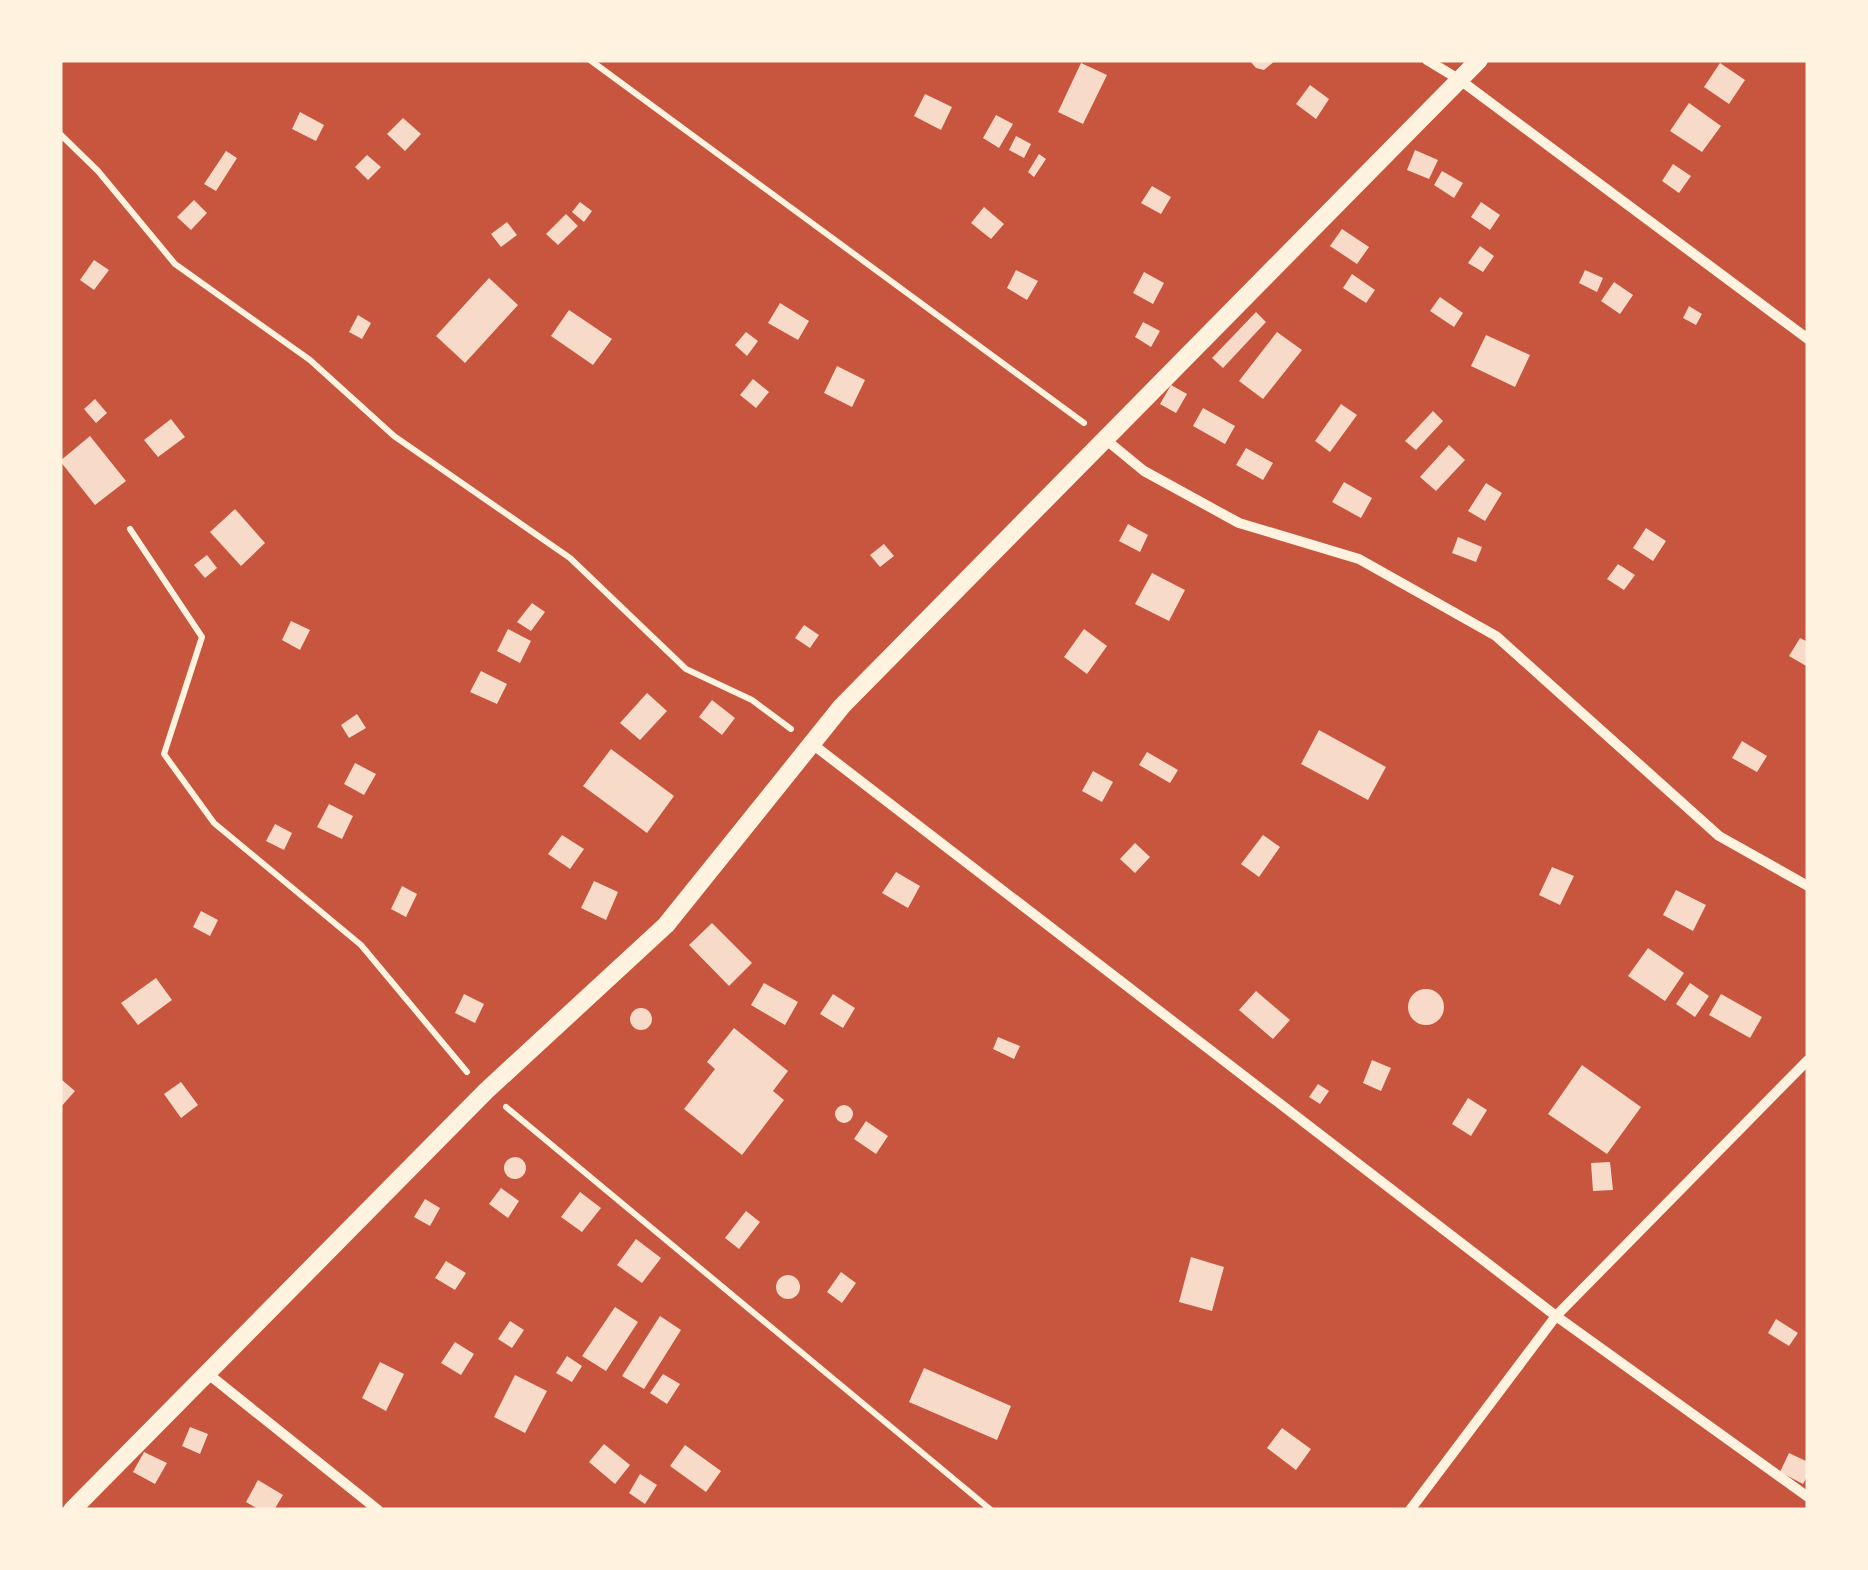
<svg xmlns="http://www.w3.org/2000/svg" width="1868" height="1570" viewBox="0 0 1868 1570" font-family="'Golos Text',sans-serif">
<style>
.building{fill:#f7dbc8}
.lines{fill:none;stroke-linecap:round;stroke-linejoin:round}
.path{stroke:#fff3e0;stroke-width:6}
.minor{stroke:#fff3e0;stroke-width:10}
.tertiary{stroke:#fff3e0;stroke-width:18}
</style>
<rect width="100%" height="100%" fill="#c8553d"/>
<path class="building" d="M1249,60h27l-12,10 -8,-2z
M1081,63l26,12 -24,49 -25,-12z
M1720,63l25,17 -16,24 -25,-17z
M1310,85l19,14 -13,20 -20,-15z
M925,94l27,13 -11,23 -27,-14z
M1689,103l32,23 -19,26 -32,-21z
M300,112l24,13 -8,16 -24,-12z
M996,115l17,9 -14,24 -16,-10z
M403,118l18,16 -16,17 -18,-17z
M1016,136l15,8 -7,14 -15,-8z
M1415,150l23,10 -9,19 -22,-9z
M226,151l11,7 -21,33 -12,-7z
M1039,154l7,5 -12,18 -6,-5z
M367,155l14,12 -13,13 -13,-13z
M1673,164l18,12 -12,17 -17,-12z
M1442,171l21,12 -9,15 -20,-13z
M1152,186l19,11 -10,17 -20,-11z
M194,200l13,13 -16,17 -14,-13z
M580,202l12,9 -8,11 -12,-10z
M1481,202l19,13 -10,15 -19,-13z
M984,207l20,17 -13,15 -20,-16z
M566,214l12,12 -20,19 -12,-11z
M507,222l10,13 -16,12 -10,-13z
M1342,229l27,18 -12,17 -27,-18z
M1480,246l14,10 -11,16 -15,-9z
M94,260l15,10 -15,20 -14,-10z
M1016,270l22,11 -11,19 -20,-12z
M1585,270l18,8 -6,14 -18,-9z
M1144,272l20,11 -11,21 -20,-11z
M1352,274l23,16 -9,13 -23,-15z
M489,278l29,27 -53,58 -29,-27z
M1614,282l19,13 -13,19 -19,-13z
M1440,297l23,16 -9,14 -24,-16z
M780,303l29,18 -11,19 -30,-17z
M1689,306l13,8 -6,11 -13,-7z
M569,310l43,29 -19,26 -42,-29z
M1256,312l10,10 -43,46 -11,-10z
M358,315l13,8 -9,16 -13,-7z
M1143,322l17,9 -9,16 -16,-10z
M746,332l12,9 -11,15 -12,-11z
M1277,332l25,18 -39,49 -24,-18z
M1486,335l44,20 -15,32 -44,-21z
M837,366l28,14 -13,27 -28,-14z
M753,379l16,13 -13,16 -16,-13z
M1171,385l16,9 -11,19 -16,-9z
M95,399l12,14 -11,10 -12,-14z
M1341,404l16,11 -27,37 -15,-11z
M1203,408l32,18 -10,18 -32,-18z
M1433,411l10,10 -27,29 -11,-9z
M171,419l14,18 -27,20 -14,-17z
M90,436l36,45 -31,24 -35,-44z
M1449,445l16,15 -29,31 -16,-14z
M1246,448l27,15 -10,17 -27,-15z
M1344,482l28,16 -11,20 -29,-16z
M1486,483l16,10 -17,28 -17,-10z
M235,509l30,34 -24,23 -31,-34z
M1128,524l20,11 -8,17 -21,-11z
M1646,528l20,13 -13,20 -20,-13z
M1458,537l24,10 -6,15 -24,-9z
M884,544l10,12 -14,11 -10,-12z
M207,555l10,13 -12,10 -11,-13z
M1618,564l17,11 -11,15 -17,-11z
M1152,573l33,17 -16,31 -34,-17z
M532,603l13,9 -14,19 -14,-9z
M291,621l19,9 -10,20 -18,-10z
M804,625l15,10 -9,13 -15,-10z
M508,629l23,12 -11,22 -23,-12z
M1084,629l23,17 -20,28 -23,-17z
M1800,638l8,4v25l-19,-11z
M481,671l26,13 -10,20 -27,-12z
M647,693l20,18 -27,29 -20,-17z
M712,700l23,18 -13,17 -23,-18z
M357,714l9,14 -17,10 -8,-13z
M1319,730l67,37 -18,33 -67,-36z
M1742,741l25,15 -10,16 -25,-14z
M611,749l63,47 -27,37 -64,-47z
M1147,752l31,18 -8,13 -31,-18z
M355,763l21,11 -12,21 -20,-11z
M1093,771l20,11 -11,20 -20,-11z
M329,804l24,12 -11,23 -25,-12z
M275,824l17,9 -8,17 -18,-9z
M562,835l22,14 -14,20 -22,-15z
M1263,835l17,12 -21,30 -18,-13z
M1135,843l15,14 -15,16 -15,-14z
M1552,867l22,9 -14,29 -21,-10z
M896,872l24,14 -12,22 -26,-15z
M594,881l24,11 -12,28 -25,-12z
M402,886l15,8 -11,23 -15,-8z
M1676,890l30,15 -13,26 -30,-16z
M201,911l17,9 -8,16 -17,-9z
M712,923l40,40 -23,23 -40,-41z
M1648,948l36,25 -19,28 -37,-25z
M156,978l16,22 -34,25 -17,-22z
M764,983l34,19 -13,23 -34,-20z
M1690,983l19,13 -14,21 -19,-13z
M1408 1007a18 18 0 1 1 36 0a18 18 0 1 1-36 0Z
M1256,991l34,29 -17,19 -34,-29z
M464,994l20,10 -9,19 -20,-10z
M833,994l22,14 -12,20 -23,-14z
M1721,994l41,23 -12,21 -41,-23z
M630 1019a11 11 0 1 1 22 0a11 11 0 1 1-22 0Z
M734,1028l54,43 -15,20 11,9 -42,55 -58,-46 31,-40 -8,-7z
M998,1037l22,9 -6,13 -21,-10z
M1372,1060l19,8 -10,23 -18,-8z
M1582,1065l59,42 -34,47 -59,-40z
M62,1080l13,11 -15,17v-26z
M181,1082l17,23 -17,13 -17,-24z
M1318,1084l11,7 -9,13 -11,-7z
M1468,1098l19,12 -16,26 -19,-12z
M835 1114a9 9 0 1 1 18 0a9 9 0 1 1-18 0Z
M866,1121l22,15 -12,18 -22,-15z
M504 1168a11 11 0 1 1 22 0a11 11 0 1 1-22 0Z
M1610,1162l3,28 -20,1 -2,-28z
M501,1188l18,13 -11,17 -19,-14z
M580,1192l21,16 -19,24 -21,-15z
M425,1199l15,9 -10,18 -16,-9z
M746,1211l14,11 -21,27 -14,-11z
M636,1239l25,19 -19,25 -25,-18z
M1191,1257l33,10 -12,44 -33,-9z
M446,1261l20,12 -11,17 -20,-12z
M841,1272l15,11 -14,20 -15,-11z
M776 1287a12 12 0 1 1 24 0a12 12 0 1 1-24 0Z
M615,1307l23,15 -32,49 -24,-15z
M660,1316l21,14 -37,59 -22,-13z
M1776,1319l22,14 -9,13 -21,-13z
M510,1321l14,9 -12,18 -14,-9z
M455,1342l19,12 -13,21 -20,-12z
M567,1356l15,10 -10,16 -16,-9z
M380,1362l24,12 -18,37 -24,-13z
M924,1368l87,38 -14,34 -88,-38z
M663,1374l17,10 -13,20 -17,-11z
M515,1375l32,16 -22,42 -31,-16z
M190,1427l18,7 -8,20 -18,-8z
M1282,1428l29,21 -15,21 -29,-22z
M604,1444l26,21 -15,19 -26,-22z
M685,1445l36,26 -15,21 -36,-26z
M144,1452l23,11 -12,21 -22,-12z
M1789,1453l19,9v13l-5,9 -23,-12z
M640,1474l17,11 -12,19 -16,-11z
M258,1480l25,15 -9,15h-14l-14,-8z"/>
<g class="lines">
<path class="path" d="M590,60l494,363
M60,134l38,37 77,93 135,96 84,76 176,122 116,111 66,31 39,29
M130,529l72,108 -38,117 50,69 147,122 106,127
M506,1107l485,403"/>
<path class="minor" d="M1427,60l33,20 348,259
M1105,439l39,32 95,52 120,36 137,77 223,200 89,50
M811,743l745,573 252,181
M207,1373l171,137
M1410,1510l146,-194 252,-256"/>
<path class="tertiary" d="M72,1510l414,-419 180,-166 176,-219 637,-646"/>
</g>
<rect width="1868" height="1570" fill="none" stroke="#fff3e0" stroke-width="125"/>
</svg>
